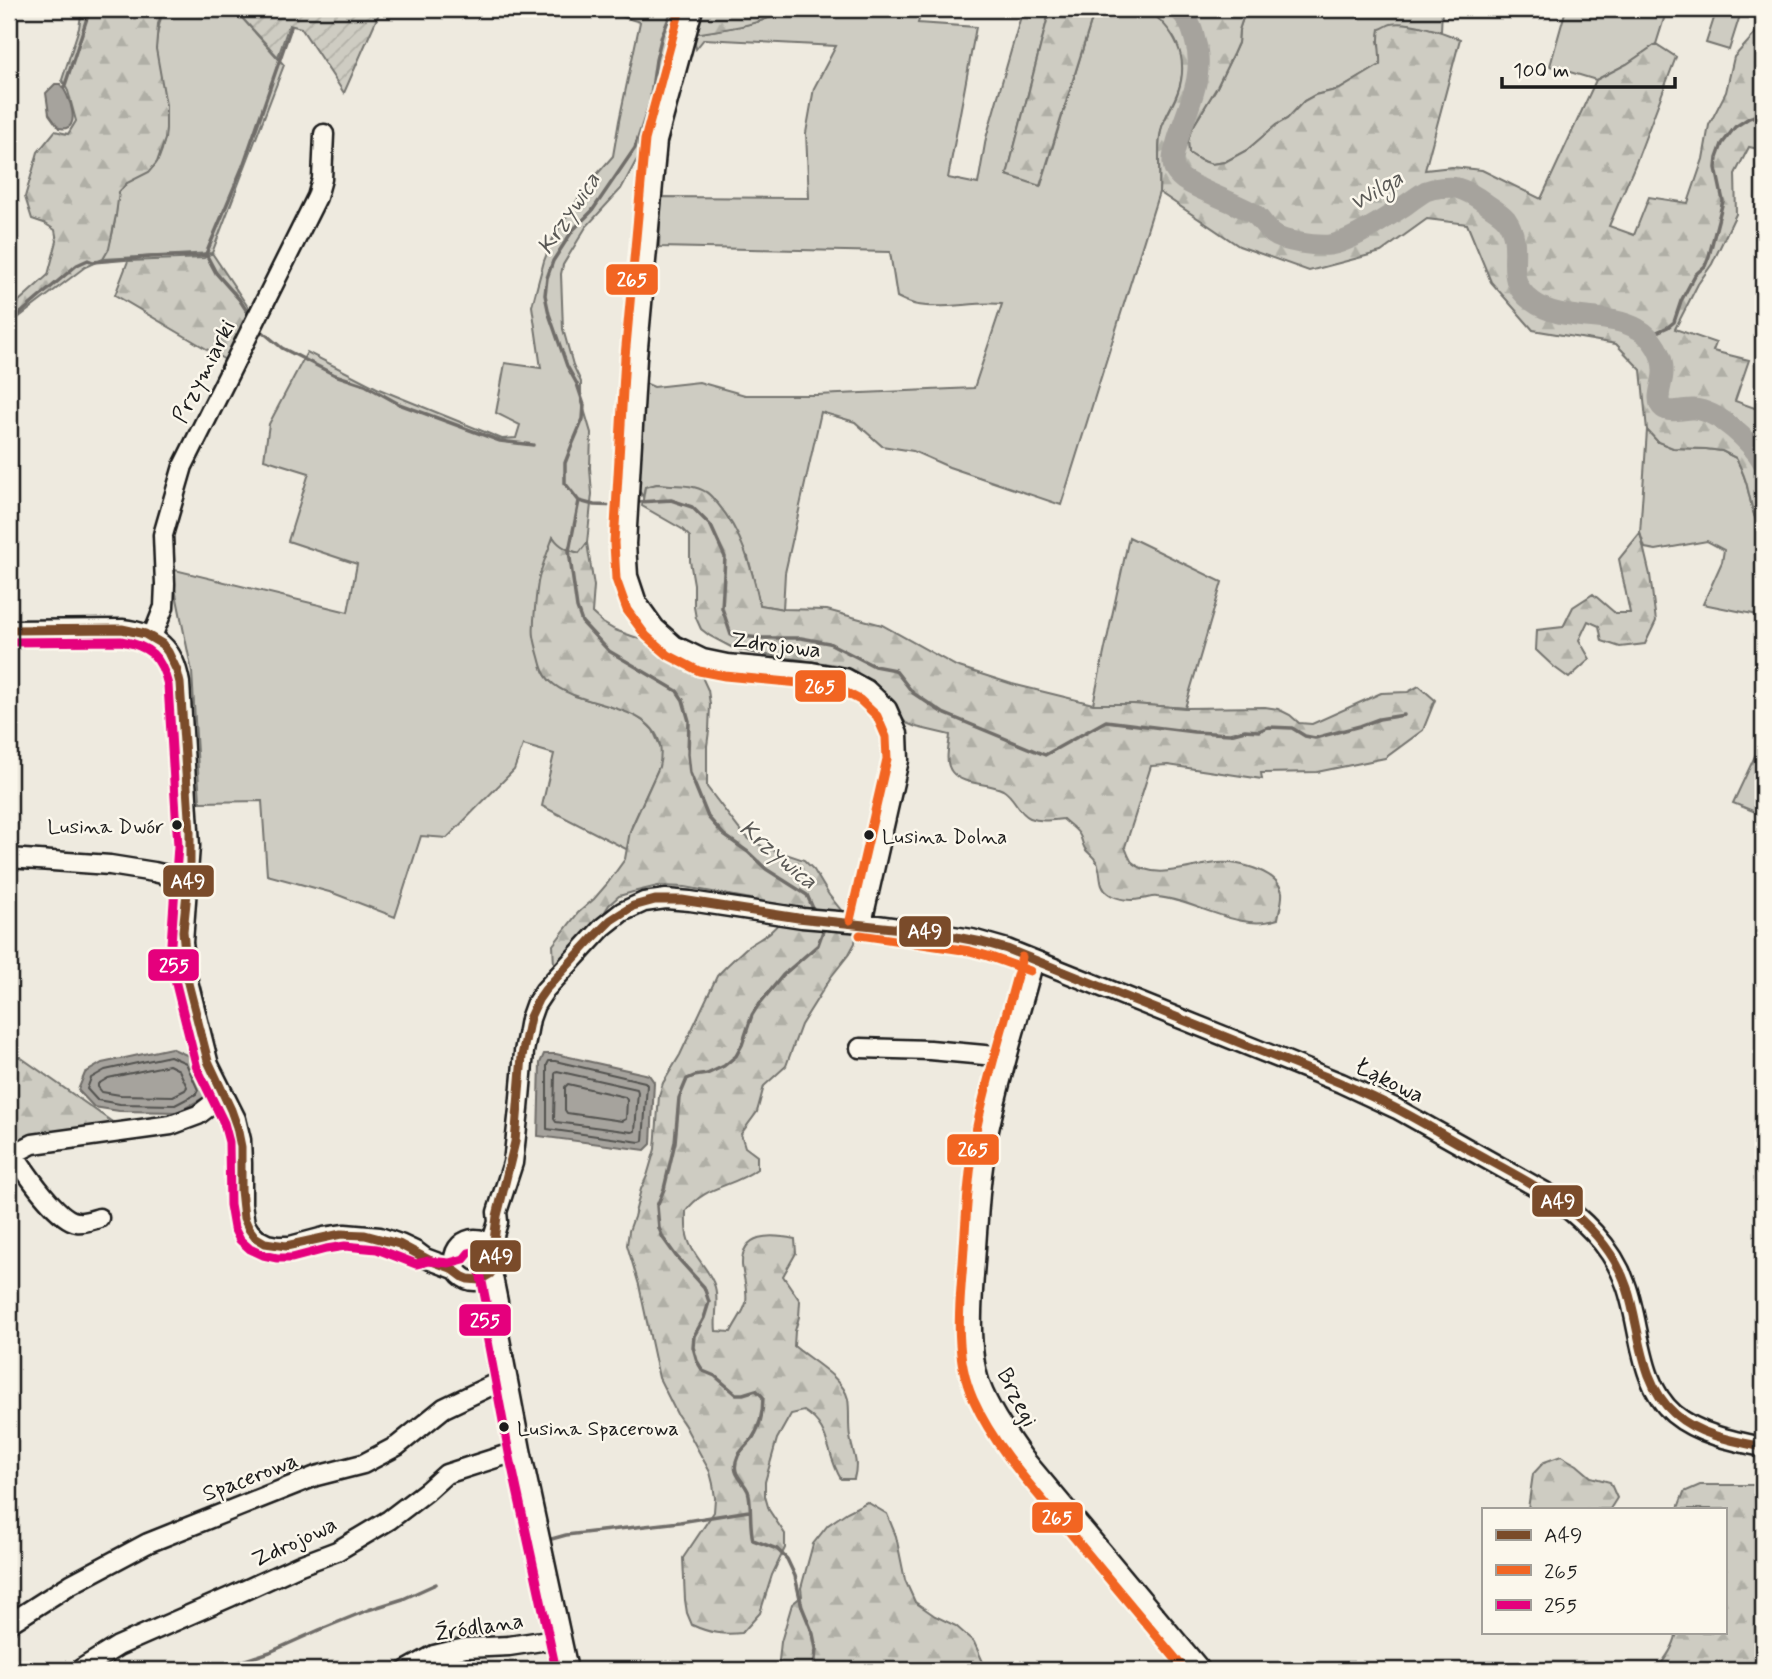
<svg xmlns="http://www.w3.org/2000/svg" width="1772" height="1679" viewBox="0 0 1772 1679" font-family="Mynerve,sans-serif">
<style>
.grass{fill:#ceccc2;stroke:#75746f;stroke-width:2}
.forest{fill:url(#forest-firs);stroke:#75746f;stroke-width:2}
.garden{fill:url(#garden-furrows);stroke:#75746f;stroke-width:2}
.water{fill:#a6a39d;stroke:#6f6d69;stroke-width:2}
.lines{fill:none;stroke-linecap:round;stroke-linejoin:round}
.shore{stroke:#535250;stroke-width:2}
.stream{stroke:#6f6d69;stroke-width:3.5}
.river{stroke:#a6a39d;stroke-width:21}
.minor-casing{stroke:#1c1c1c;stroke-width:23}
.minor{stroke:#fbf7ec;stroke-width:18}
.bus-1-casing{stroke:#fbf7ec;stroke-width:14}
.bus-2-casing{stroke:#fbf7ec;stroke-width:14}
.bus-3-casing{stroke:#fbf7ec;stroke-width:14}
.bus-1{stroke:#7a4b2a;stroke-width:9}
.bus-2{stroke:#f26522;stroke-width:9}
.bus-3{stroke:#e5007d;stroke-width:9}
.bus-dot{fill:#1c1c1c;stroke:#fbf7ec;stroke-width:2.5}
.labels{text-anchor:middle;stroke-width:5;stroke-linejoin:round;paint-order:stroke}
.bus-label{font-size:21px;fill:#1c1c1c;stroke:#fbf7ec;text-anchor:start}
.street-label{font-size:23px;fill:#1c1c1c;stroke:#fbf7ec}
.water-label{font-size:24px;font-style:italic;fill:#5a5956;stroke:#fbf7ec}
.line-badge{stroke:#fbf7ec;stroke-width:2.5}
.badge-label{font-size:19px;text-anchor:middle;font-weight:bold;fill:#fff}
</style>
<defs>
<pattern id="forest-firs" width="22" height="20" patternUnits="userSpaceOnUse" patternTransform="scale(1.75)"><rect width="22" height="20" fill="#ceccc2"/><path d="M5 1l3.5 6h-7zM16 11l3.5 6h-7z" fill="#b0afa6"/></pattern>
<pattern id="garden-furrows" width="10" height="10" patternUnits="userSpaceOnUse" patternTransform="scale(1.75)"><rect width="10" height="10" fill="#ceccc2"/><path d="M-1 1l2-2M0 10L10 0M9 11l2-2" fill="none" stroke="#b0afa6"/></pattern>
</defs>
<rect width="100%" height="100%" fill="#eeeadf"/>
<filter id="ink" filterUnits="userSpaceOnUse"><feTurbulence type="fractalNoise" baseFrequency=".0143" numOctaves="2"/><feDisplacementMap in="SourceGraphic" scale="14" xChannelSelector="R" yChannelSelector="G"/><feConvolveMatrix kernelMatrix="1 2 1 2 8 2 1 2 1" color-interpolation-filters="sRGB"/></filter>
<g filter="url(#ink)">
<path class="grass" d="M163,9h71l50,56 -72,188 -109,6c8,-14 11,-30 13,-46 1,-6 0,-16 3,-21 8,-17 32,-14 40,-34 16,-39 -1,-68 -3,-107 -1,-15 4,-28 7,-42z
M596,9h83l-10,40 -8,25 -7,34 -12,42 -21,39 -35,38 -23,38 -2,9 2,55 10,36 8,17v17l10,34 -1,35 2,26 -5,49 -7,10c-11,-3 -20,-5 -26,-15l-15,41 2,85 3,9 6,8 25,15 57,17 15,11 6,6 8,18 1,9 -3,10 -27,59 -4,24 -86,-44 12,-52 -31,-9 -9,25 -67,68 -26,-2 -26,81 -62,-24 -66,-18 -5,-74 -62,1 -8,-130 -21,-103 177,43 9,-48 -69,-23 21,-68 -45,-14 5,-35 38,-72 72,37 123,50 14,-1 4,-13 -24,-12 9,-50 36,5 -9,-62 12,-45 9,-23 32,-50 28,-32 6,-35 21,-99z
M787,9h135l-4,14 58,4 -28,151 30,6 8,-46 37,-129h27l-43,166 34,10 54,-176c13,0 39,-3 50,0 2,0 7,4 9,5 21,14 33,42 27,67 -3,17 -14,30 -19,46 -6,21 -1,43 -3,65l-98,313 -112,-38 -36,-16 -31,-5 -27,-24 -34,-10 -36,161 -2,36 -23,-4 -12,-48 -79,-72 -12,-1 -12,3 -2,10 -6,-10 5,-84 3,-20 9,4 45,-5 46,13h72l157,-7 28,-84c-27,-3 -56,6 -84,1 -7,-1 -15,-5 -21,-8l-7,-45 -231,-5 2,-50 148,1 -3,-65 8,-45 22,-42 -132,-7 -8,10 -3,-15c31,-5 66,-8 94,-25z
M1246,9h196l-1,22 -36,-7 -27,17 3,12v12l-41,24 -25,6 -11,6 -17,18 -11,6 -29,25 -22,12 -13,2 -12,-4 -11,-6 -1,-13 3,-11 26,-43 16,-33 5,-11 1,-13z
M1566,9h101l-11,35 -29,20 -31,16 -46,-14z
M1717,9h25l-13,41 -23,-7z
M1647,430l11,12 15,6 33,1 16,2 14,7c5,10 10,21 12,32 4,16 5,29 15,42v84l-60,-12 19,-42 2,-12 -17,-9 -51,9 -11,-2 -5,-15z
M1129,537l93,45 -37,126 -53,-4h-39z
M1763,739v76l-30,-12z"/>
<path class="forest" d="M82,9h81l-5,15 -2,25 10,56v23l-1,11 -8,23 -8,10 -22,11 -8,9 -3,23 -7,34 -6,10 -18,8 -71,54 5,-20 29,-26 9,-34 -2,-11 -11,-7 -12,-4 -7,-22 13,-45 17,-21 13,3 8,-13 -8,-30 -6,-11 17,-52z
M701,9h86c-28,17 -63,20 -94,25z
M1050,9h45l-55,177 -33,-11z
M1146,9h100l-7,21 -1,13 -5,11 -16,33 -26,43 -3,11 1,12 11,7 12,4 13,-2 22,-12 29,-25 11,-6 17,-18 11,-6 25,-6 40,-24c1,-13 -3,-23 0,-36 4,-1 7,-4 11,-5 17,-4 52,8 69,15l-35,131 27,-3 30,3 59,29 55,-119 31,-16 29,-20 20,13 -41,108 -26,61 25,9 15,-38 39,6 15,-44 6,-34 17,-33 8,-35 29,-32v125l-14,-3 -14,27 1,40 -24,50 -14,20 -23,45 41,14 -3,8 36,9 -14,41 28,10v121c-10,-13 -11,-26 -15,-42 -2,-11 -7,-22 -12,-32l-14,-7 -16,-2 -33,-1 -15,-6 -11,-12 -6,-60 -25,-26 -83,-14 -42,-48 -24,-58 -40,-5 -46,33 -72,19 -70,-25 -80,-54c2,-22 -3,-43 3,-65 4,-12 12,-23 16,-35 12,-35 -3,-63 -32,-83z
M212,253l42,63 -27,45 -112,-66 13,-34 76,-3z
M657,484c16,2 35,-1 49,8 4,2 8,8 12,12 24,29 34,64 42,101l23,4 44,1 55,15 74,41 56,18 81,20h40l52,4 80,-1 13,2 12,6 9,8 13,1 69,-31 27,-1 11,-6 16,14 -12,30 -38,28 -68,14 -56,1 1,6 -94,-14 -17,1 -26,81c2,5 4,11 7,15 22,20 60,3 85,1 19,-2 60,7 65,29 1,8 -3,19 -4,27 -39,14 -82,-19 -121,-22 -6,-1 -10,2 -16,2 -10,2 -23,1 -32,-5 -11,-7 -7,-18 -11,-29 -2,-7 -8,-10 -13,-16 -3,-5 -3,-11 -6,-15 -4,-6 -11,-10 -16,-15 -11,1 -23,3 -33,-1 -12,-5 -15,-21 -27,-28 -15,-8 -40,-4 -51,-18 -8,-10 -3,-25 -2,-37l-34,-8 -10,-4 -30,-35 -19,-13 -21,-10 -82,-12 -23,-6 -21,-11 -9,-7 -5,-11 -2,-11v-23l-4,-23v-24l-8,-8 -40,-23 3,-19z
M1640,533l10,42 6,46 -11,23 -25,3 -18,-6 -3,-15 -11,-5 -9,19 11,19 -21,19 -15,-11 -18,-17 1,-20 26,-3 10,-20 20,-13 22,19h15l-11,-54z
M553,537c7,10 15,13 26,16l8,-10 7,43 -2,27 11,10 12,7 28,10 14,2 26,13 19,22 6,13 2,14 -1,27 -2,15v41l32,42 10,10 13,7 42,14 10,10 15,25 27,34 -1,14 -6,11 -18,23 -30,48 -15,41 -22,20 -7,26 -16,22 4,13 12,9v13c-25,19 -52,16 -71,42 0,9 -1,19 2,28 5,18 22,30 27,48 4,15 -1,29 1,44l15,1c4,-9 13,-20 15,-29 2,-14 -3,-26 -4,-38 -1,-33 29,-31 53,-26l1,14 -13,23 17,25 -1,16 -4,14 -1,15c16,14 49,31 54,53 2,12 0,26 2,38 3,18 9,23 4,42h-13c-16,-26 -9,-51 -37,-68l-13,3 -14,25 -12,43v14l4,14 16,24v14l-13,27 -12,38 -18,20c-19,2 -33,0 -50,-8l-5,-12 -2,-13 -2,-42 31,-46 1,-14 -2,-14 -3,-12 -25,-46 -8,-12 -18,-36 -20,-93 -12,-40 2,-14 5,-14 7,-28 6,-13 8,-27 4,-53 4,-13 17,-28 37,-79c9,-10 19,-19 29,-28 15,-11 24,-12 35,-28l-6,-12 -24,-9 -66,-12 -27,-1 -25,6 -14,4 -10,9 -15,24 -18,20 -22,17 -1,-21 25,-32 16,-14 13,-15 18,-25 5,-28 29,-64c16,-67 -79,-55 -109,-86 -7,-7 -9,-16 -11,-24 -2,-7 -4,-14 -5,-21 -1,-5 0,-11 0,-16 1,-13 2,-25 4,-38 3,-15 10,-30 15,-45z
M9,1057h11l95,67 -17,11 -89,16z
M1561,1456l16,9 14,12 19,5 7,16 -7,11h-82l5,-35 11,-12z
M1700,1485h63v185h-107c10,-12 18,-23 21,-38h48v-123h-52l5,-1 6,-16z
M867,1502l20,12 9,22 9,44 10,22 20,14 21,10 18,16 9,20v8h-205l3,-28 11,-38 10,-8 -1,-8 12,-44 15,-19 19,-13z"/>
<path class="garden" d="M234,9h147l-37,84 -43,-65 -12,-3 -11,32z"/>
<path class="water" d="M55,84h5c9,9 24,49 -1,44l-10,-14 -3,-21z
M171,1048l20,9 17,38 -30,17 -59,-1 -25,-4 -16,-17 7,-17 17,-10z
M544,1054h12l93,21 5,7 -3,62 -6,6 -107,-14 2,-73z"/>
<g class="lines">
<path class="shore" d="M170,1056l16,7 12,27 -2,4 -21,11 -55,-1 -23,-4 -10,-11 4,-11 14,-8z
M549,1061h6l90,21 2,3 -4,56 -3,1 -93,-13v-64z
M169,1065l10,5 8,17 -2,3 -12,6 -53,-1 -18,-3 -4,-5v-3l10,-6z
M557,1071l80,18 1,3 -3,39 -3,1 -76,-10 -2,-3 1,-45z
M568,1084l57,13 2,3 -1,19 -4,2 -55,-8 -2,-3v-23z"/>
<path class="stream" d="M171,9l31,5
M297,11v-2
M64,88l26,-79
M250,316l-11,-17 -23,-26 -10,-19 37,-88 48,-139
M9,323l68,-58 11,-5 5,2 58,-5 48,-1 7,-2
M258,328l24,20 53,27 30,10 34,19 101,37 33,4
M1648,336l20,-9 6,-5 7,-21 14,-26 10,-9 4,-10 14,-55 -7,-33 1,-10 5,-14 13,-17 14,-9 14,-5
M579,501l-10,50 8,57 5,14 27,29 68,40 6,9 6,21 -1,33 2,19 18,44 16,18 24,17 18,17 41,26 9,20
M579,501l-14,-18v-20l7,-18 11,-26 1,-14 -7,-21 -10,-18 -18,-52 -4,-19 2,-17 6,-17 20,-31 19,-19 43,-63 15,-46 6,-42 6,-25 11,-26
M579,501l15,4 27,1
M639,502l32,-2 21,7 19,19 14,31 -3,51 9,27 29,3h41l28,5 45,23 21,4 18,23 30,20 102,42 61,-34 88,11 36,2 15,-4 14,1 9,-4 24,1 13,8 10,2 45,-12 19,-7 25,-4
M548,1540l18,-5 114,-13 69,-11
M215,1670l55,-18 49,-22 49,-20 35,-11 33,-15
M814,1670l2,-21 -3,-15 -11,-27 -7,-31 -8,-17 -10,-10 -24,-9c-4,-15 -1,-39 -5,-49 -6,-13 -18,-17 -10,-35 3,-6 10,-12 14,-17 9,-13 11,-27 11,-42l-7,-7 -13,4h-7l-21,-18 -12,-5 -6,-10 -4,-14 1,-11 10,-18 5,-16 -5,-15 -28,-31 -13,-18 -4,-10 -2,-22 7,-17 11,-47 4,-44 8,-19 7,-3 13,-2 17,-8 12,-10 6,-11 10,-30 5,-8 26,-32 35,-30 5,-14 -3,-6"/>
<path class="river" d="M1178,9c10,9 14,18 17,31 11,36 -8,68 -18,102 -2,8 -6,18 -3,26 1,5 6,9 10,12 21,13 45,20 67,32 10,5 13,15 22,22 10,8 43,12 56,11 22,-3 57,-27 75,-39 7,-5 15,-11 22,-15 8,-3 23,-5 31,-3 11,3 20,9 28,15 7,5 16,10 21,16 21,30 -7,58 26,82 30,23 74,10 106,28 15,8 26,27 25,44 0,10 -9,28 0,35 7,6 23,0 31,1 25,2 57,33 69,53"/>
<defs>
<path id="minor" d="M693,9l-36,132 -20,217 -11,186 2,32 9,27 18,25 19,17 29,14 24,5 85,8 33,6 22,12 20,19 11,25 1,26 -37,163
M9,630l113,-1c35,4 52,19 58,54l10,163 -7,96 5,39 21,84 27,54 5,21 1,23v41l3,20 5,8 7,7 10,5 11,2h12l34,-9 21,-3 35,3 20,7 17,8 8,6 32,12
M152,637l12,-30 1,-23 -2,-49 20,-69 134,-269 5,-18 2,-45
M9,858l101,7 44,7 34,8
M1034,960c-15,58 -34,115 -46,175 -8,41 -10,85 -13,127 -3,38 -7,86 5,122 10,27 27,50 43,73l178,213
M860,1048l70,2 76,7
M99,1218c-7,2 -15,5 -22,4 -19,-2 -50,-48 -60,-63l2,-8 14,-7 138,-19 27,-10 26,-20
M454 1260a21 21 0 1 1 42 0a21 21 0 1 1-42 0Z
M494,1250v-15l4,-13 -1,-10 16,-49 6,-54 5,-57 6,-33 5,-14 10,-15 58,-63 19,-15 22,-10 22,-3 24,2 112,17 60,5 66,9 44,7 35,10 334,134 56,26 150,84c34,24 65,52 79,92 15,41 12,98 48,129 24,20 59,27 89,33
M492,1272l6,30 -2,11 3,21 22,116 47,220
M10,1623l61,-39 77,-41 168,-67 47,-12 34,-18 47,-38 63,-30
M81,1669l37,-23 112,-49 70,-32 37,-14 52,-31 38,-29 19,-17 75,-24
M407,1670l27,-15 17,-4 15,-3 43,-2 52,-8"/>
</defs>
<use href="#minor" class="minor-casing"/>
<use href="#minor" class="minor"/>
<defs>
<path id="bus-1" d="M9,630l113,-1 23,5 17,10 6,8 9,19 3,12 10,149v32l-7,67 5,52 20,78 23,49 6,17 4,20v43l3,28 5,11 6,8 10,6 21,3 55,-12 24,1 34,9 30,16 22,8 12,9 5,2 12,1 10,-6 3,-4 3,-9 -2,-20 3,-25 18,-74 7,-86 8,-39 8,-17 7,-10 47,-51 19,-19 22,-14 22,-6h27l116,18 132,14 52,10 25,7c79,32 157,63 236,95 52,21 106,40 156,66 21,11 43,24 64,36 37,21 76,39 109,66 24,20 45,45 55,76 14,42 12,95 48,126 23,21 58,27 88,33"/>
<path id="bus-2" d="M680,9l-35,131 -20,217 -11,186 2,36 11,31 19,26 22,19 31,16 26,5 85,8 31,6 19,10 17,16 9,21 1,22 -37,161
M860,935l110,16 18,5 42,15
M1022,957c-15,58 -34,115 -46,174 -8,44 -10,88 -13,132 -4,45 -9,94 10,136 21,47 57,86 90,125 41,49 81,97 122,146"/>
<path id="bus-3" d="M9,642l112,-1c29,5 40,15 47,44l10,161 -7,98 5,40 21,84 27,55 5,19 1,63 4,23 6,12 10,9 13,6 14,3h15l34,-9 19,-3 32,3 39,15 13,-3 20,2 15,-4 5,-6 5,-1h5l4,4v4l-3,12 6,30 -2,11 3,23 22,117 47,217"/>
</defs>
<use href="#bus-1" class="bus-1-casing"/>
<use href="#bus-2" class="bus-2-casing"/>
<use href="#bus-3" class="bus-3-casing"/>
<use href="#bus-1" class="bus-1"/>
<use href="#bus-2" class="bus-2"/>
<use href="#bus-3" class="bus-3"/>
</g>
</g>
<g class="bus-dot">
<circle cx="177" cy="825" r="6"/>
<circle cx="869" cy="835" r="6"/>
<circle cx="504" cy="1427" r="6"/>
</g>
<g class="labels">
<g class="bus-label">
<text x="164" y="833" text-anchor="end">Lusina Dwór</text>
<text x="882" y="843">Lusina Dolna</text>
<text x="517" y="1435">Lusina Spacerowa</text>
</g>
<g class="street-label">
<text transform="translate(203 371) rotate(-63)" y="8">Przymiarki</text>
<text transform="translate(776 644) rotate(7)" y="8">Zdrojowa</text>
<text transform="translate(1390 1080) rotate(26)" y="8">Łąkowa</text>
<text transform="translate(1018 1397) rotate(63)" y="8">Brzegi</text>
<text transform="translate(250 1476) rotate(-21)" y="8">Spacerowa</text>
<text transform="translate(294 1541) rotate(-25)" y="8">Zdrojowa</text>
<text transform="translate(479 1626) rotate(-9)" y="8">Źródlana</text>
</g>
<g class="water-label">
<text transform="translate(1376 190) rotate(-31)" y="8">Wilga</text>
<text transform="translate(568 213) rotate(-56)" y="8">Krzywica</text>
<text transform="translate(779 854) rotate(40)" y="8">Krzywica</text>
</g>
</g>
<g class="line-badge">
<rect x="605" y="263" width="54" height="33" rx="7" fill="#f26522"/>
<rect x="794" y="669" width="53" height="34" rx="7" fill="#f26522"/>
<rect x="162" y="864" width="53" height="34" rx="7" fill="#7a4b2a"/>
<rect x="898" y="915" width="54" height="33" rx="7" fill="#7a4b2a"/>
<rect x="147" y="948" width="53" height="34" rx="7" fill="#e5007d"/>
<rect x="946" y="1133" width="54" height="33" rx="7" fill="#f26522"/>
<rect x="1531" y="1184" width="53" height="34" rx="7" fill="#7a4b2a"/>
<rect x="469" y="1239" width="53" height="34" rx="7" fill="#7a4b2a"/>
<rect x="458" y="1303" width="54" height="34" rx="7" fill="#e5007d"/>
<rect x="1031" y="1501" width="53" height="33" rx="7" fill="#f26522"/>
</g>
<g class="badge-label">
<text x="632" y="286">265</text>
<text x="820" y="693">265</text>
<text x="188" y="888">A49</text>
<text x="925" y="938">A49</text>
<text x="174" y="972">255</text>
<text x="973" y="1156">265</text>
<text x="1558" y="1208">A49</text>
<text x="496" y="1263">A49</text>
<text x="485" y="1327">255</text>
<text x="1057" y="1524">265</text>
</g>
<rect width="1772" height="1679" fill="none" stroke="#fbf7ec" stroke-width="35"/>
<rect x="18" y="18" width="1737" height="1644" fill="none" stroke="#1c1c1c" stroke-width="2.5" filter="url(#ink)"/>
<rect x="1482" y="1508" width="245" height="126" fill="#fbf7ec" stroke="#a29f99" stroke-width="2"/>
<rect x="1496" y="1530" width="35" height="10" fill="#7a4b2a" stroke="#a29f99" stroke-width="2"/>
<text x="1544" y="1542" font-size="21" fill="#1c1c1c">A49</text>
<rect x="1496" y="1565" width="35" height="10" fill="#f26522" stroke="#a29f99" stroke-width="2"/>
<text x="1544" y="1578" font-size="21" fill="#1c1c1c">265</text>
<rect x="1496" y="1600" width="35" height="10" fill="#e5007d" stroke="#a29f99" stroke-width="2"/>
<text x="1544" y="1612" font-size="21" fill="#1c1c1c">255</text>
<path d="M1502 77v10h173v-10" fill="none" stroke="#1c1c1c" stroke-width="3.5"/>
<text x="1513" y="77" font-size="21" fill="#1c1c1c" stroke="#fbf7ec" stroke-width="5" paint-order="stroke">100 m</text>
</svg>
